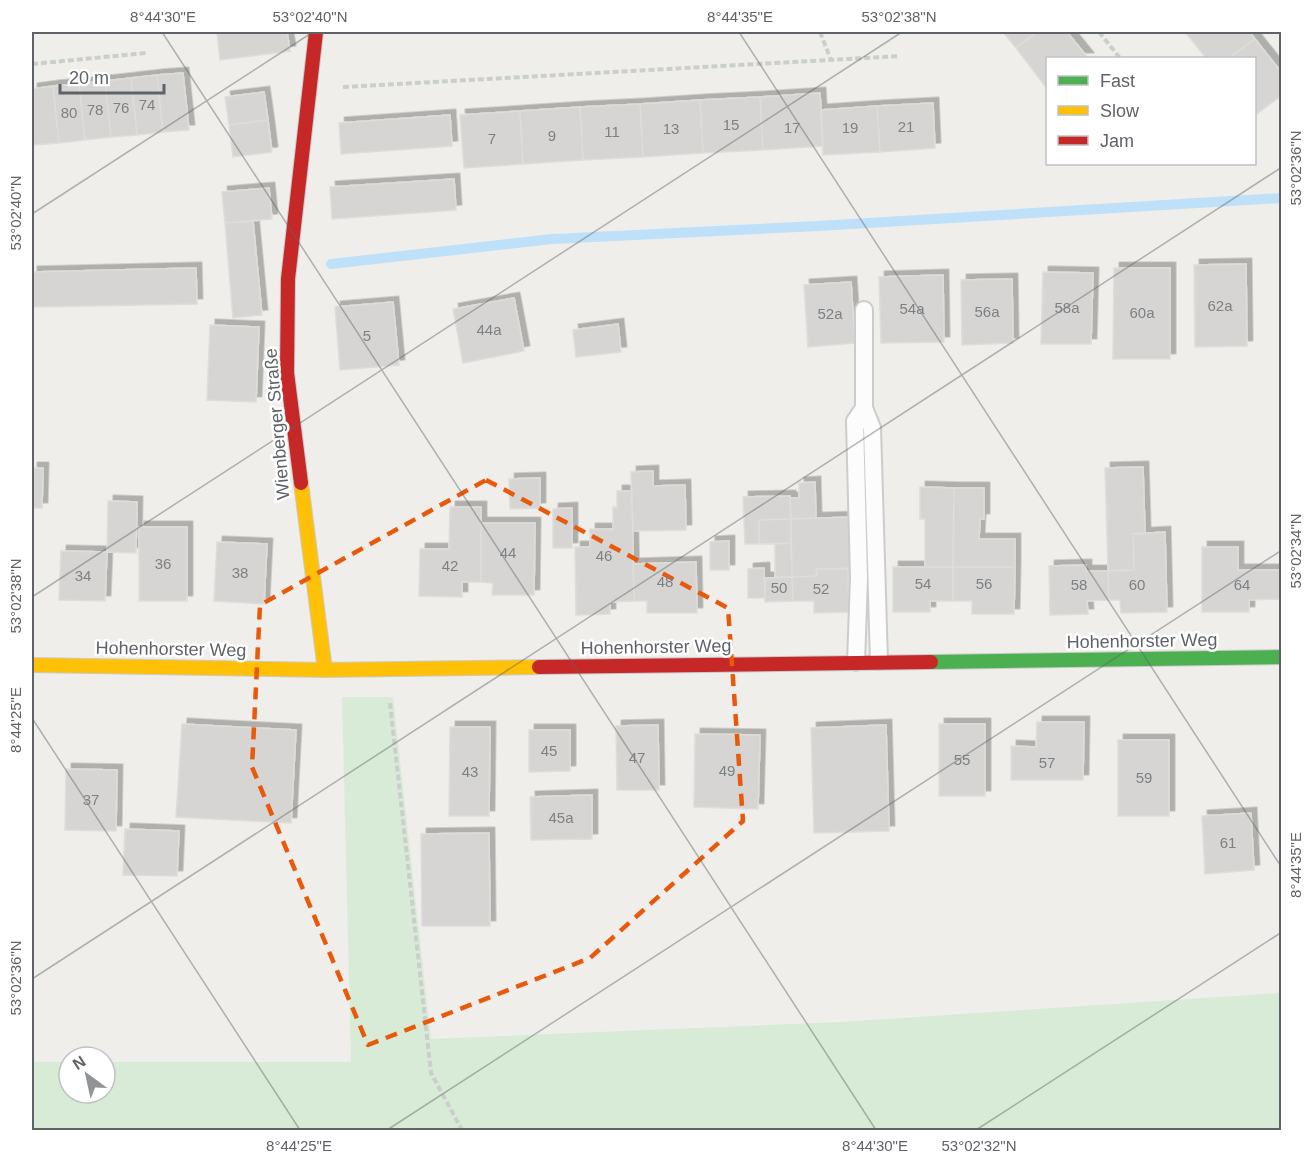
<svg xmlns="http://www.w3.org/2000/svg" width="1313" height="1162" viewBox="0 0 1313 1162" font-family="Helvetica,sans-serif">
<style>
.green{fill:#d8ebd6}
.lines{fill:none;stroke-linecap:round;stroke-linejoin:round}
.stream{stroke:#bfe0f9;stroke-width:10}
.building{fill:#d6d5d3;stroke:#deddd9;stroke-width:1.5;filter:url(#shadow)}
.lane-casing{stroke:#cbcccc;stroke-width:20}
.fast-casing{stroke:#cacacb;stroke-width:16}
.slow-casing{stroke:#cacacb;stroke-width:16}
.jam-casing{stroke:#cacacb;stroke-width:16}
.path{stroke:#cacfcc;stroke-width:4;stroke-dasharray:6 3;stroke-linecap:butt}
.lane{stroke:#fdfcfc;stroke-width:16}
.fast{stroke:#4caf50;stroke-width:14}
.slow{stroke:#ffc107;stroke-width:14}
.jam{stroke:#c62828;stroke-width:14}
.marked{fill:none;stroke:#e8590c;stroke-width:4.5;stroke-dasharray:12 8;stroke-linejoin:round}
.ticks{fill:none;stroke:#5f6368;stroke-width:1.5;stroke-opacity:0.45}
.labels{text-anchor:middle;stroke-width:5;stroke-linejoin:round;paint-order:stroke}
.number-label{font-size:15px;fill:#7e8184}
.street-label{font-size:18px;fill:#5f6368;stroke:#fff}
.neatline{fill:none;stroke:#5f6368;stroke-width:2}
.ticks-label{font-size:15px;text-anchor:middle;fill:#5f6368}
</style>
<defs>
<filter id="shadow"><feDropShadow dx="5.5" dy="-5.5" stdDeviation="0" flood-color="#0004"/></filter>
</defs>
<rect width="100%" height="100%" fill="#efeeea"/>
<path class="green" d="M342,697h51l38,342 410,-17 440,-29v137h-1249v-68h37v31h36v-31h246z"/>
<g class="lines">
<path class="stream" d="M331,264l221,-25 266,-13 464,-28"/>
</g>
<path class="building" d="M230,32h57l3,19 -70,9 -3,-27z
M1003,32h34l-21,16z
M1037,32h30l21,26h-40v32l-32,-42z
M1185,32h65l5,7 -26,19h-23z
M1255,39l27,34v22l-28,21v-58h-25z
M183,73l6,57 -26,2 -6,-57z
M157,75l6,57 -26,3 -6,-57z
M131,78l6,57 -26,2 -6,-56z
M105,81l6,56 -26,3 -6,-56z
M79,84l6,56 -26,3 -6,-57z
M53,86l6,57 -26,2 -1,-56z
M264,92l4,28 -39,5 -4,-28z
M820,93l3,53 -60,4 -3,-53z
M760,97l3,53 -60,3 -3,-53z
M700,100l3,53 -60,4 -3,-53z
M933,103l2,45 -55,4 -3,-46z
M640,104l3,53 -60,3 -3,-53z
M877,106l3,46 -57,3 -2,-45z
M580,107l3,53 -60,4 -3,-53z
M520,111l3,53 -59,4 -4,-53z
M450,115l2,31 -111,8 -2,-31z
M268,120l4,32 -39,5 -4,-32z
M454,179l2,31 -124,9 -2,-32z
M269,188l3,31 -47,4 -3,-31z
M253,221l9,94 -29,3 -8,-95z
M1246,264l1,82 -52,1 -1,-82z
M196,268l1,36 -165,3v-35z
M1114,268h56v91h-57z
M1043,272l50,1 -2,71h-50z
M943,275l1,67 -63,1 -2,-66z
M1012,279l1,64 -51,2 -1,-65z
M851,282l4,61 -47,4 -4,-62z
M514,298l10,53 -61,12 -10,-54z
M393,302l6,63 -59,5 -5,-63z
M618,324l3,28 -45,5 -3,-27z
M210,325l49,2 -3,75 -49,-2z
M1143,467l2,66 -12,1 1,36 -26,1 -3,-103z
M32,468h11l-1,40h-10z
M653,471v15l32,-1 1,45 -53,1 -2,-59z
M540,478v30l-30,1 -1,-30z
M815,482l1,36 -25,1 -1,-21h9v-15z
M920,487l34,1 -1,79h-28v-48h-5z
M954,488h30v31h-4l-1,20h36v28h-62z
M617,491h15l2,110 -24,1v12l-34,1 -1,-68h15v-18h23v-22l4,1z
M790,496l1,23 -32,1v24h-14l-2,-47z
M108,501l29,1 -1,51 -29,-1z
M450,507h31v75h-19v15l-43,-1 1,-47h29z
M572,508v40h-19v-39z
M855,517l1,51 -40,1 1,7 -25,1 -1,-58z
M791,519v24l-32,1v-24z
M481,523h54l-1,72h-42l1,-12 -12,-1z
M139,527h48v74h-48z
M1165,532l2,80 -46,1 -1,-13h-11l-1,-29 26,-1 -1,-36z
M729,541v29h-19v-28z
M217,542l50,2 -3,60 -50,-3z
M791,543l1,34h-17v-33z
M1202,547h36v23h44v29l-33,1v12h-47z
M61,551l46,1 -2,49 -46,-1z
M696,562l1,51h-50v-12h-13l-1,-37z
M1086,565v6h22l1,29 -22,1 1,13 -38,1 -1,-49z
M893,567h60v34h-23v11h-37z
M953,567h62l-1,47h-42v-13h-19z
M764,568l1,30h-17v-29z
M816,569h32l1,43 -35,1v-12h-21l-1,-24 25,-1z
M792,577l1,24 -28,1v-24z
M1037,722h47l-1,58h-72v-34l25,1z
M182,724l114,6 -5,93 -115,-6z
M939,724h46v72h-46z
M658,725l1,65h-42l-1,-64z
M886,725l3,106 -75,2 -3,-105z
M450,727h40l-1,89h-40z
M529,730h41v41l-41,1z
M695,734l65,1 -2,74 -64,-2z
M1118,740h51v76h-51z
M66,769l51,1 -1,61 -51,-1z
M592,795v44l-61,1 -1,-43z
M1251,813l3,57 -49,4 -3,-58z
M125,829l54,2 -2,45 -54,-1z
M489,833l1,93h-68l-1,-92z"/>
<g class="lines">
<defs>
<path id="lane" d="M864,408l8,20 7,233
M856,662l3,-84 -4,-157 9,-13v-98"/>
<path id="fast" d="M931,662l351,-5"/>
<path id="slow" d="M301,483l24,187
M32,665l293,5 214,-3"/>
<path id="jam" d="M301,483l-14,-110 1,-94 28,-247
M539,667l392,-5"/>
</defs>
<use href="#lane" class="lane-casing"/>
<use href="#fast" class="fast-casing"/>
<use href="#slow" class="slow-casing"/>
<use href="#jam" class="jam-casing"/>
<path class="path" d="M820,32l11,28
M1099,32l21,26
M32,64l114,-11
M343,87l557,-31
M390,703l41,370 31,57"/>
<use href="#lane" class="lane"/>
<use href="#fast" class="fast"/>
<use href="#slow" class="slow"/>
<use href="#jam" class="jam"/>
</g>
<path class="marked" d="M486,480l242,128 15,213 -153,137 -222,87 -116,-278 8,-162z"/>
<path class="ticks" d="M162,32l714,1098M739,32l543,836M32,214l281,-182M32,597l870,-565M32,718l268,412M32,979l1250,-812M387,1130l895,-580M976,1130l306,-198"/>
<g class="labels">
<g class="number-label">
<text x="147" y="110">74</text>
<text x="121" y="113">76</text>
<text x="95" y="115">78</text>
<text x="69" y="118">80</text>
<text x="731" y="130">15</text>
<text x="906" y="132">21</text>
<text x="792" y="133">17</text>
<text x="850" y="133">19</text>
<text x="671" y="134">13</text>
<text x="612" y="137">11</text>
<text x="552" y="141">9</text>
<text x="492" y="144">7</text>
<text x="1220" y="311">62a</text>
<text x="1067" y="313">58a</text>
<text x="912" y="314">54a</text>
<text x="987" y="317">56a</text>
<text x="1142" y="318">60a</text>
<text x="830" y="319">52a</text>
<text x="489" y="335">44a</text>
<text x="367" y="341">5</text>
<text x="508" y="558">44</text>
<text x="604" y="561">46</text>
<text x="163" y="569">36</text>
<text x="450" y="571">42</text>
<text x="240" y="578">38</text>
<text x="83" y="581">34</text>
<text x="665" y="587">48</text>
<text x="923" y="589">54</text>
<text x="984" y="589">56</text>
<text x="1079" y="590">58</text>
<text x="1137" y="590">60</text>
<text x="1242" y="590">64</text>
<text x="779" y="593">50</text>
<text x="821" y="594">52</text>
<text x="549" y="756">45</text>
<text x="637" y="763">47</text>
<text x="962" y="765">55</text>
<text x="1047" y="768">57</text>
<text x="727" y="776">49</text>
<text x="470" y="777">43</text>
<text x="1144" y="783">59</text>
<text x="91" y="805">37</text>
<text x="561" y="823">45a</text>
<text x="1228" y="848">61</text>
</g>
<g class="street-label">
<text transform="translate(277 424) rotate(-95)" y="6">Wienberger Straße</text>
<text transform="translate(1142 641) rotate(-1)" y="6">Hohenhorster Weg</text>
<text transform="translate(656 647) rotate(-1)" y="6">Hohenhorster Weg</text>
<text transform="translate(171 649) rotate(1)" y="6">Hohenhorster Weg</text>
</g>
</g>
<rect width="1313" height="1162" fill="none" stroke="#ffffff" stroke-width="66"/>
<rect x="1046" y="57" width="210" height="108" fill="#ffffff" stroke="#bfc1c3" stroke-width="1.5"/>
<rect x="1058" y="76" width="30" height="9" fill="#4caf50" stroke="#bfc1c3" stroke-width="1.5"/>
<text x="1100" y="87" font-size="18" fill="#5f6368">Fast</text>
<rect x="1058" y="106" width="30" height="9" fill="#ffc107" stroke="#bfc1c3" stroke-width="1.5"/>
<text x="1100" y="117" font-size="18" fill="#5f6368">Slow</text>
<rect x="1058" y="136" width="30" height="9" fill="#c62828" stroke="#bfc1c3" stroke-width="1.5"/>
<text x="1100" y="147" font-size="18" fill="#5f6368">Jam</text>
<g transform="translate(87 1075) rotate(327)"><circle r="28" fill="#ffffff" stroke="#bfc1c3" stroke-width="1.5"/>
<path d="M0-4.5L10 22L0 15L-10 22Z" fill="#919496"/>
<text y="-9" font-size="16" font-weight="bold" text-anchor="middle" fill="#5f6368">N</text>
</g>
<path d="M60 84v9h104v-9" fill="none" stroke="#5f6368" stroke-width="3"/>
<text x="69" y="84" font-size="18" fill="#5f6368" stroke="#ffffff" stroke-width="4.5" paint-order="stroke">20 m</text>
<rect x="33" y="33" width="1247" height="1096" class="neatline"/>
<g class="ticks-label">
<text x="163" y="22">8°44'30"E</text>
<text x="310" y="22">53°02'40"N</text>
<text x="740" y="22">8°44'35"E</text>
<text x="899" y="22">53°02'38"N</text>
<text transform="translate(1296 168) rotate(-90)" y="5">53°02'36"N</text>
<text transform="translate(16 213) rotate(-90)" y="5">53°02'40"N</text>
<text transform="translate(1296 551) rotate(-90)" y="5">53°02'34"N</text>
<text transform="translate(16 596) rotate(-90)" y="5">53°02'38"N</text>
<text transform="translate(16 720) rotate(-90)" y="5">8°44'25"E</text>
<text transform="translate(1296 865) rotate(-90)" y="5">8°44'35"E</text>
<text transform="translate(16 978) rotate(-90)" y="5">53°02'36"N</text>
<text x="299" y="1151">8°44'25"E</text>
<text x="875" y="1151">8°44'30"E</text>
<text x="979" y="1151">53°02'32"N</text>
</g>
</svg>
